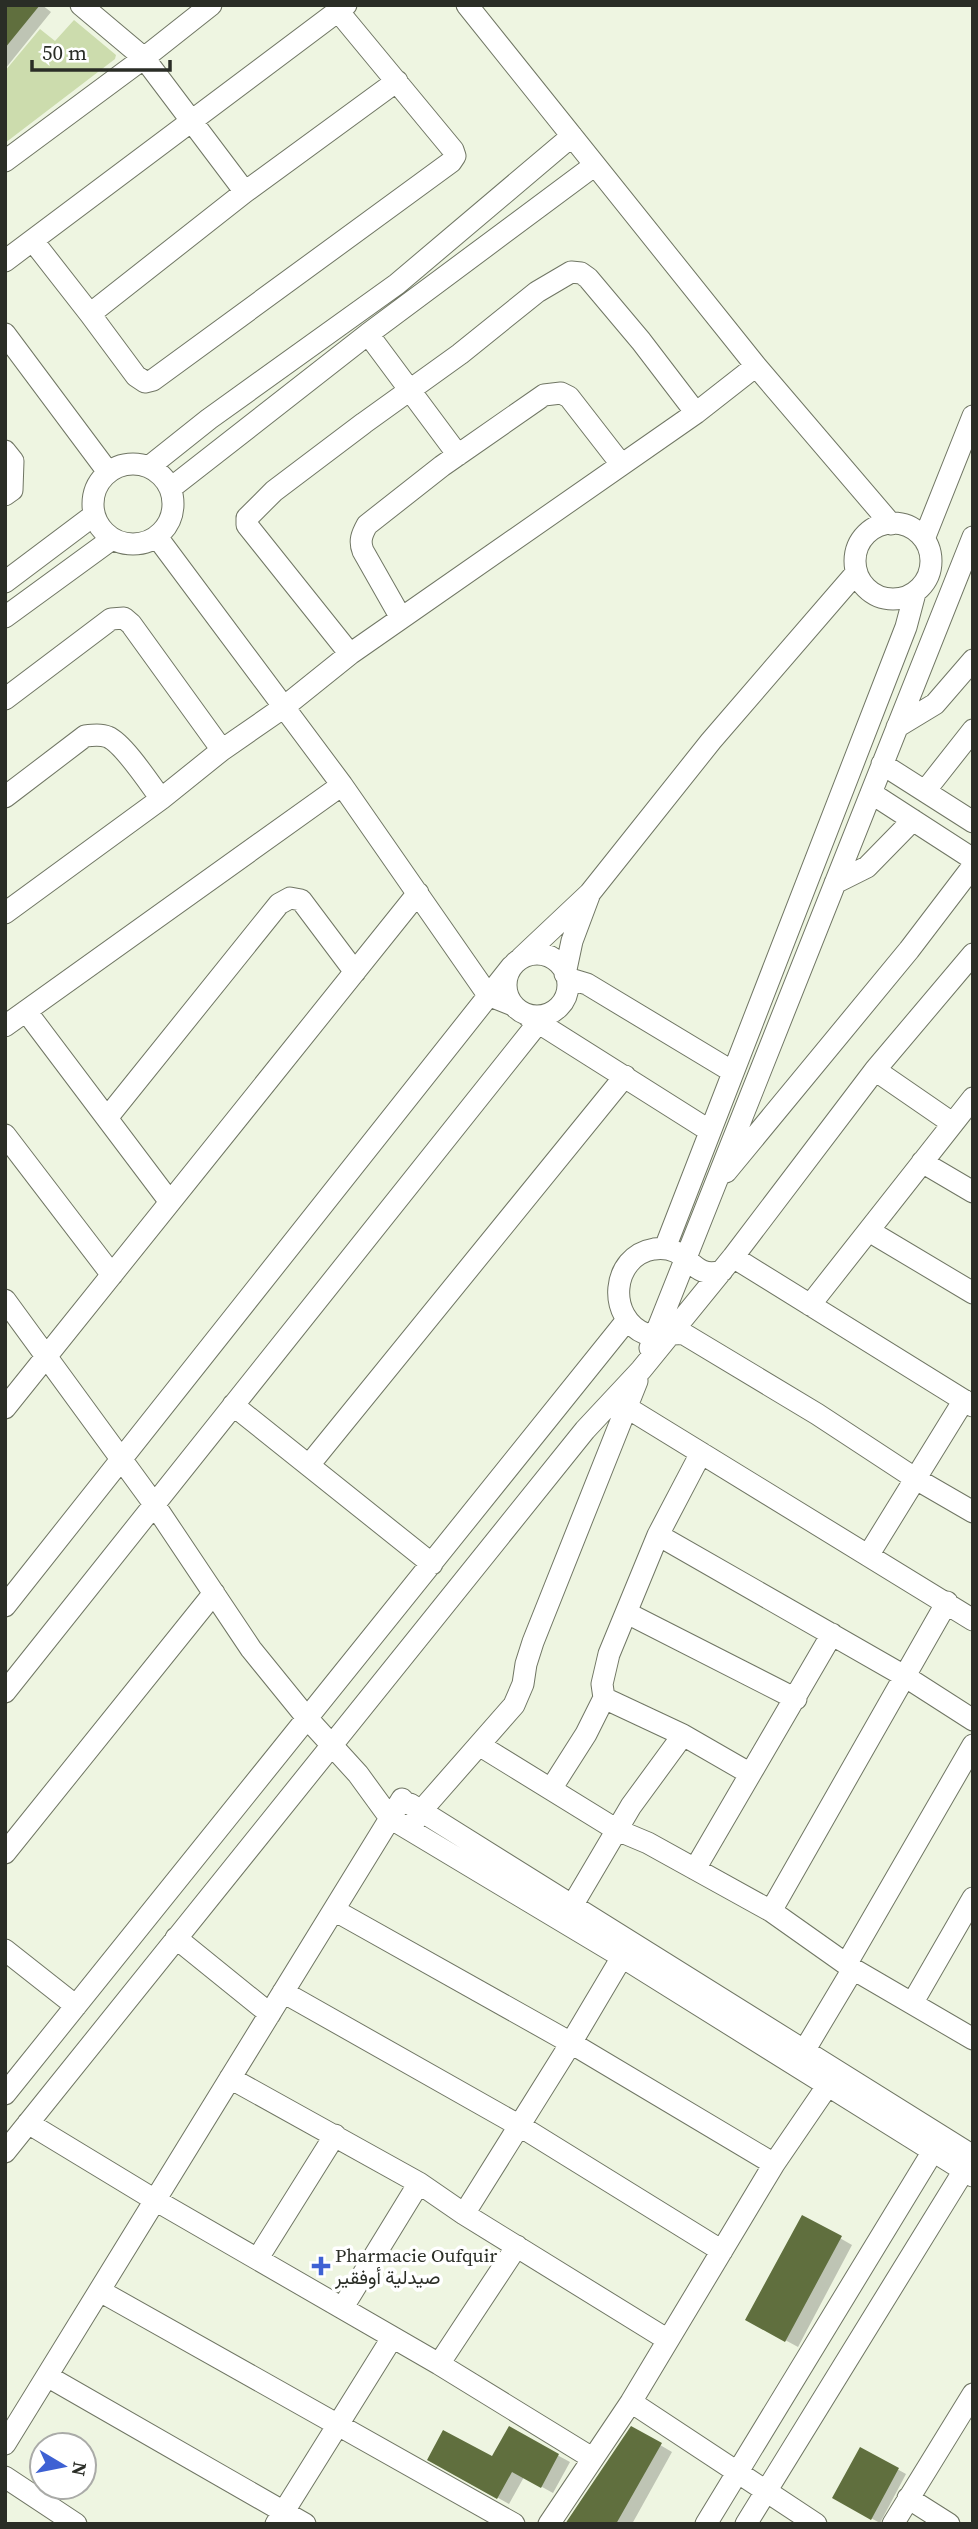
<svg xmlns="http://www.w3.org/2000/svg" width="978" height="2529" viewBox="0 0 978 2529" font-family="'Source Serif 4',Vazirmatn,serif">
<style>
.green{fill:#ccdcad}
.shadow{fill:#0003}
.building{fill:#606f3e}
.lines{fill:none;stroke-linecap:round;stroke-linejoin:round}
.street-casing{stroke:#707664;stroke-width:23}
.street{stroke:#fff;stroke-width:21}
.poi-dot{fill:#3e61d3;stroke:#fff;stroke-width:2.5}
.labels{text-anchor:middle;stroke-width:7;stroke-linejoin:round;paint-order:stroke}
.poi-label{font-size:19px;fill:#2a2d26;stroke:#fff;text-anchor:start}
</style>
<rect width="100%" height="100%" fill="#eef5e1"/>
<path class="green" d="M74,20l42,35 -1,4 -110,84v-72l35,-42 15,12z"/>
<path class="shadow" d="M5,5h37l9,7 -46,57z
M803,2217l49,28 -54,102 -50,-27z
M631,2428l41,24 -40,72h-65z
M509,2429l61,33 -17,31 -29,-16 -15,27 -80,-45h64z
M861,2449l45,25 -26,49 -46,-25z"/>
<path class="building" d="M5,5h35l-35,43z
M802,2215l40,21 -57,106 -40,-22z
M509,2426l50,28 -18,34 -29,-16 -15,27 -70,-39 16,-30 49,26z
M631,2426l31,17 -46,81h-51z
M860,2447l39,21 -28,52 -39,-22z"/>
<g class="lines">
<defs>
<path id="street" d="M81,5l63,53 101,134
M5,161l139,-103 67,-53
M33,241l57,73 155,-122 152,-111
M5,261l341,-256
M90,314l46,62 9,6 8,-2 298,-218 4,-6 -2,-6 -115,-139
M5,334l103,138
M368,334l90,121
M756,366l135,158
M5,451l8,10 -1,29 -7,5
M93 504a40 40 0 1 1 80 0a40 40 0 1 1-80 0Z
M150,466l59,-47 188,-135 175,-148
M171,488l197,-154 227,-169
M855 561a38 38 0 1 1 76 0a38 38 0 1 1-76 0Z
M157,537l185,248 146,210 25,10
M924,539l49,-123
M5,582l89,-67
M5,617l107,-78
M401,618l-38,-67c-4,-10 -1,-17 4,-26l75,-59 102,-71 17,-2 8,4 52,67
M350,654l-103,-129v-7l27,-27 90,-68 96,-69 77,-62 34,-20 10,1 7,5 53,63 55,72
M5,699l106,-80 13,-1 7,6 91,126
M897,727l38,-23 38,-44
M882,764l91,58
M925,791l48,-61
M871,793l102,66
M5,797l80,-61c8,-1 16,-2 23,1 15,6 42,47 53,62
M835,883l32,-16 46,-47
M590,893l121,-152 145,-168
M5,913l156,-114 61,-49 62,-43 66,-53 346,-241 60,-47 -289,-361
M506 985a31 31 0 1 1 62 0a31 31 0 1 1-62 0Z
M521,958l69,-65 -18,48 -7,33
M567,978l20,6 146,88
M26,1011l144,191
M528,1016l182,115
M5,1026l337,-241
M875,1070l77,53
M107,1118l172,-214 11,-6 11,2 54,72
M5,1135l107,140
M922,1162l51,30
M726,1172l183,-222 64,-84
M869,1231l104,62
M665,1248l241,-621 9,-34
M733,1257l240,149
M722,1271c-33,10 -31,-27 -68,-22 -43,7 -48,69 -8,85 11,4 25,-2 38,0l133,80 99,65 57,33
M5,1300l149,204 97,145 56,69 51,56 32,44 232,139 351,219
M810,1305l163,-207
M650,1348l323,-811
M233,1405l199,159
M5,1408l413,-515
M631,1410l342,210
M309,1465l316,-389
M658,1535l248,142 67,43
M869,1554l95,-154
M5,1606l507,-640
M627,1613l169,86
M5,1692l533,-669 14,-11
M683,1735l-79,-37 -2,-14 7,-30 49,-119 43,-82
M479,1745l138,85 31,13 123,68 82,58 120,70
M551,1789l35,-55 18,-36
M410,1804l563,352
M410,1829l11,-18 93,-106 9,-21 3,-20 7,-22 104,-261
M5,1853l209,-260
M695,1869l137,-235
M572,1906l59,-100 52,-71 66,38
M334,1910l237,133 203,121
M771,1911l176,-309
M176,1938l94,76
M5,1950l71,56
M847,1963l126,-218
M283,1992l237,134 202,125
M913,2002l60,-104
M804,2051l49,-82
M230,2078l189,105 45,31 204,126
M5,2094l622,-774
M28,2123l127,77 284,164 153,94
M5,2152l580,-722 56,-60 92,-113 142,-187 98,-116
M464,2214l107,-171 51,-86
M258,2258l77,-123
M100,2291l414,233
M343,2307l76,-124
M439,2364l78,-118
M47,2376l258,148
M631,2402l185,122
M5,2444l397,-645
M5,2477l71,47
M908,2498l41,26
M276,2524l116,-186
M549,2524l82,-122 143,-238 54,-79
M706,2524l235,-386
M746,2524l225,-365
M893,2524l80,-130"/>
</defs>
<use href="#street" class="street-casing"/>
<use href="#street" class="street"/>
</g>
<path class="poi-dot" d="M317.5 2255.5h7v7h7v7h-7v7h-7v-7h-7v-7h7z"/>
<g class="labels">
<g class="poi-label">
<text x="335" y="2262">Pharmacie Oufquir<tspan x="335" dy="22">صيدلية أوفقير</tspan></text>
</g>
</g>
<rect width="978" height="2529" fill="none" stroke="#2a2d26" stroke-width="14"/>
<g transform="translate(63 2466) rotate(100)"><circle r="33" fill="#ffffff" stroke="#aaaba8" stroke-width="2"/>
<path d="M0-5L12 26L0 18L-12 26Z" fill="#3e61d3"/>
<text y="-10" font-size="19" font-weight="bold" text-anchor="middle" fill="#2a2d26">N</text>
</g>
<path d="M32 60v10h138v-10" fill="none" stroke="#2a2d26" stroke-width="3.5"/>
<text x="42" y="60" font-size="21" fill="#2a2d26" stroke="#ffffff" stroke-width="5" paint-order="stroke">50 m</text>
</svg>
